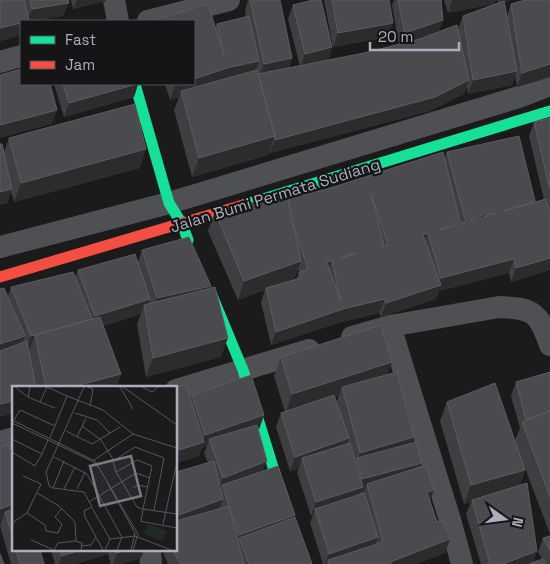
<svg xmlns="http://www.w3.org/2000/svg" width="550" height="564" viewBox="0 0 550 564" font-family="'Space Grotesk',sans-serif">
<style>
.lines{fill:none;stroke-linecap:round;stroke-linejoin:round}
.street{stroke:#4f5054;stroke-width:22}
.fast{stroke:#16e098;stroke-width:11}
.jam{stroke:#f24e42;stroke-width:11}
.wall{fill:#3f3f42;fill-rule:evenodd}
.shaded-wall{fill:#2c2c2d}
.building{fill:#4b4b4f;stroke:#5a5b61;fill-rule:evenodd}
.labels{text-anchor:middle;stroke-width:4.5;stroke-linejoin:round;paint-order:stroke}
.street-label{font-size:16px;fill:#abafbd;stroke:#151517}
.inset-road{fill:none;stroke:#55565c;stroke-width:1}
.view{fill:#797b84;fill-opacity:0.15;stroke:#797b84;stroke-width:2.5}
.inset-edge{fill:none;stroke:#abafbd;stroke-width:2.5}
</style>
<rect width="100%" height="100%" fill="#1b1b1b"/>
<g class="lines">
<path class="street" d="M114,0l4,21
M148,21l81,-21
M0,62l21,-6
M0,247l169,-44 350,-106 31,-12
M390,326l60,194 12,44
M352,337l38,-11 109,-19c35,1 40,6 51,38
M176,390l133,-40
M0,442l14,-4
M150,550l1,14"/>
<path class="fast" d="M135,84l34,119 13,21 6,16
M243,205l307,-94
M211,293l32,77 60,194"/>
<path class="jam" d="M0,277l243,-72"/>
</g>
<path class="wall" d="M0,0h68l-5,16 -42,5v14l-21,6z
M71,0h35v1l-33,8z
M248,0h32l12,58 -3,10 11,-2 -12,-47 5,-14 20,-5h8l11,47 -4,13 36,-7 35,-9 -7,-39 2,-5h47l2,20 -4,11 18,-6 1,4 5,-13 31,-12 -46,9 -4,-13h52l-2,4 4,-1 -1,-3h13l-6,3 3,13 4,-12 14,-4h25v77l-33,10 -2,-11 -3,9 -44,9 -1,-7 -3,7 -34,17 -160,42v-1l-2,3 -76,22 -18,-67 5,-13 -9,3 -5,-16h29v-63h-40l1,-1 53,-16 7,24 2,-4 29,-7 -1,-7z
M324,0h65l-1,37 -55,10z
M54,84h84l-4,13 -70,20z
M550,118v152l-39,12 -2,-9 -70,18 -3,8 -55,18 -2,-4 -41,10 -67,22 -10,-43 4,-12 -27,10 -30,-69 7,-19 73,-14 156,-39 3,-7 88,49 -1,1 10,-2 -15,-64 5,-14zM298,269l1,3 -3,8h-2z
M9,138l131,30 -126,34 -3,-10 -4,11 -7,1v-60l4,8z
M142,250l69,36v2l10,69 -75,20 -9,-53 4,-10 -38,12 18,48 -5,14h-102l-6,-92 3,-9 64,-10 3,-7 60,-8z
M281,357l111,5 -5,13 27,62 -2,6 10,20 -1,4 13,23 -4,11 7,21 13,17 -5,14 -29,11h-93l-13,-41 3,-8 -2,1 -14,-44 2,-4 -9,3 -14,-44 5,-14 4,-1 -11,-36zM339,395l-2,6 4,15 -6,-19z
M550,372v162l-25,-66v2l-5,15 17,66 -4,11 9,-3 -4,-7 5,-14 7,-2v28h-69l-15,-50 5,-12 -7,2 -24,-83 7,-19 68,38 5,-12 -9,-32 5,-14z
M176,388l15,10 1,-3 72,20 -5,14h-1l5,42 32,44 -1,3 18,46h-144l-6,-14h14l32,-87 -4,-10 3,-7 -5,2 -3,8 -23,7z
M14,466v84h26l4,14h-33l-11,-38z
M51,550h93l-3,8 -20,6h-10l-3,-10 -33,10h-20z"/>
<path class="shaded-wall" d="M77,0h29v1l-33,8z
M452,0h44l-2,4 -46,9z
M500,0h10l-12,6z
M69,3l-6,13 -27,5h-9l5,-12z
M443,20l-5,14 -38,13 5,-14z
M21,23v12l-21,6v-13z
M393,23l-5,14 -55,10 5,-14z
M332,47l-5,14 -27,7 5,-14z
M292,58l-5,14 -28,6 5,-14z
M259,61l-5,14 -73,16 -2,6 -9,3 5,-14 6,-2h13v-5l33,-11z
M550,64v13l-33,10 5,-14z
M517,71l-5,14 -44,9 5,-14z
M469,80l-5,14 -34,17 -160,42 5,-13z
M137,84h1l-4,13 -70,20 5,-14z
M57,110l-5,14 -52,14v-13z
M275,136l-7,19 -76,22 7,-19z
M146,149l-6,19 -126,34 7,-19z
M12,189l-5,14 -7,1v-12z
M495,213l-5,14 -19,-7 12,-5z
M460,222l-5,14 -15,-6z
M428,233l-5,14v-12z
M550,258v12l-39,12 5,-14z
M514,259l-5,14 -70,18 -3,8 -55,18 5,-14 52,-17 3,-8z
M301,261l-7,19 -28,8 -1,2 -27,10 6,-19z
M332,261l-5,14v-13z
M211,286l-5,14 -54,11 5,-13z
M150,299l-5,13 -1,-7 -3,9 -51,16 5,-14z
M385,299l-6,14 -41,10 -67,22 5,-13 67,-23z
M92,321l-57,14 -5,14 -4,1 5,-14z
M25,336l-5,14 -20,6v-12z
M228,338l-7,19 -75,20 7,-19z
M392,362l-7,18 -43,7 -3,8 -53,18 6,-19z
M121,374l-5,14h-48z
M14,401v12l-14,4v-13z
M264,415l-5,14 -48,16 -2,-6 -2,7 -5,2 -3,8 -23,7v-12l26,-8 3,-8z
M414,437l-5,14 -52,10 3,-8z
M349,438l-5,14 -42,6 -3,10 -9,3 5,-14z
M267,461l-6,14 -39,10 -2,6 -3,1 6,-14z
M422,463l-5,14 -50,7 -3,8h-3l-3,9 -43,8 -2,6 -2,1 5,-14 43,-14 3,-9z
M525,470l-6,19 -47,11 -1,2 -7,2 7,-19z
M434,490l-5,14 -2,-12z
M223,499l-5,14 -42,15v-12z
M14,504v13l-9,-5 -3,8 -2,1v-12z
M295,515l-5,14 -51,9 -4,11h-1l5,-14z
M378,537l-5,14 -45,9 -2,4h-1l4,-10z
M450,539l-5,14 -29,11h-27l1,-2z
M80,550h30l-2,4 -33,10h-16l3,-8z
M126,550h18l-3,8 -20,6h-8l4,-11z
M537,551l-4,13h-30z"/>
<path class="building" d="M0,0h24l5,21h-8v2l-21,5z
M30,0h38l1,3 -37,6z
M250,0h30l12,58 -28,6z
M313,0h8l11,47 -27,7 -12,-49z
M332,0h57l4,23 -55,10z
M398,0h43l2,20 -38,13z
M525,0h25v64l-28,9 -11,-69z
M504,1l13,70 -44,9 -10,-64z
M208,4l16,51 -7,-31 32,-8 10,45 -32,7 -33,11v-58h-39v-1z
M457,25l12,55 -34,17 -160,43 -1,-3 1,-1 -17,-62 106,-21 56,-14z
M21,69v15h29l7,26 -57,15v-50z
M257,70l18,66 -76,22 -18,-67z
M63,84h74l-68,19z
M135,104l11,45 -125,34 -12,-45z
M550,118v72l-16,-68z
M519,136l16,65 -31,10 42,-12 4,13v46l-34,10 -2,-9 -73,19 -13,-45 -5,2 18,50 -55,18 -1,-4 -42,10 -67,23 -10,-44 35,-10 -2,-6 9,-3 -15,-45 -5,-26 36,-8 119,-38 17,70 -20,8 26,-8 -19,-70zM371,194l17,51 -7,1 3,-2zM495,213l-23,8 -1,-1 12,-5zM355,253v1l-14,4 6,-3zM332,261l9,41 -14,-40z
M0,144h2l10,45 -12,3z
M287,194l14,67 -57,20 -29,-69z
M189,237l22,49 -54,12 -15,-48z
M135,254l15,45 -55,17 -17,-46z
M73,272l19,47 -61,17 -20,-49z
M215,287l13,51 -75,20 -9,-53z
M4,288l21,48 -25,8v-55z
M100,317l21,57 -53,14h-22l-11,-53z
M381,325l11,37 -100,32 -11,-37z
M27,341l9,47h-22v13l-14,3v-53z
M397,372l17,65 -54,16 -18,-66z
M550,372v39l-24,9 -10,-38z
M251,375l13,40 -59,20 -13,-40z
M495,383l30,87 -54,15 -24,-83z
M186,385l18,57 -28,9v-63z
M334,395l15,43 -54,19 -14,-44z
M550,411v86l-28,-75z
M257,425l10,36 -44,17 -14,-39z
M416,442l6,21 -60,16 -5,-21z
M350,443l13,44 -47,15 -14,-44z
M8,445l6,21v38l-14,5v-62z
M214,461l9,38 -47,17v-44z
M426,465l8,25 -7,2 10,30 6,-2 7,19 -60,23 1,2h-62l-1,-4 55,-18 -16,-58z
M278,466l17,49 -56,20 -17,-50z
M527,483l10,68 -34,13h-13l-18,-64z
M364,493l14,44 -49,17 -14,-45z
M229,506l15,58h-64l-7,-14h3v-29z
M14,509v33l-9,-30z
M295,517l17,47h-63l-10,-26z
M550,536v15l-7,-13z
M16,550h24l4,14h-24z
M60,550h20l-18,6z
M117,550h9l-9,3z
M0,554l4,10h-4z
M543,559l3,5h-17z"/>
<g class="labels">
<g class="street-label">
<text transform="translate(275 195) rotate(-17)" y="6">Jalan Bumi Permata Sudiang</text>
</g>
</g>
<g transform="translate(12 386)">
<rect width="165" height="165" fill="#1b1b1b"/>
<path d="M136,138l19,7 -4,10 -19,-7z" fill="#202922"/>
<path class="inset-road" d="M3,1l13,10 2,-10M35,1l20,9 -17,42M76,1l5,2 -3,17M108,1l13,22M111,1l54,38M130,1l10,5 6,-5M55,10l36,14 30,24M16,11l12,5 7,-15M28,16l15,6M63,27l22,7 13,13M0,34l83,41 43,73 -5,16M2,34l6,-10 35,16M0,37l80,38 6,6M70,40l19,14 13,21M54,45l26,13 28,-17M65,51l9,-19M0,53l30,15 6,-14M0,66l23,14 7,-12M42,71l33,17 35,63 -5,13M82,74l39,-26 44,14M52,75l-11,27 -4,-2 -3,-14 38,-85M104,86l21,-12 15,6 -9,43 -6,-2 -21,-35 -3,-11 22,-14 29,11 -10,52M11,90l18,8 -14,29 18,12 1,6 12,2 4,-9 -7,-7 7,-9M95,96l28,51 -4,17M41,102l31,4 8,15 -8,4 1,6 18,33M121,102l5,-3 9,2M52,103l11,-22M65,103l8,-17M25,107l22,13 16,16 1,19M77,116l47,-29 14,5M80,122l18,31M132,136l-3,-1 2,-12 34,5M132,136l33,6M0,137l15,-10M151,138l14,-62M19,154l23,10 4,-7 17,-2 7,2 -1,7M70,160l9,-1 5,-8M93,164l5,-11 25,-3 36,14"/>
<path class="view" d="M119,70l10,40 -41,10 -10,-40z"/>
<rect width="165" height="165" class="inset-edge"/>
</g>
<rect x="20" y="20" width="175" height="65" fill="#151517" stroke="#515359"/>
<rect x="30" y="36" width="25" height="8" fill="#16e098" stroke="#515359"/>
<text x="65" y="45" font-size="15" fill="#abafbd">Fast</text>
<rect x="30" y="61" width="25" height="8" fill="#f24e42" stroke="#515359"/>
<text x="65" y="70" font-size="15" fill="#abafbd">Jam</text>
<g transform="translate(505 519) rotate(104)" stroke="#151517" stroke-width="4" paint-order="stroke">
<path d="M0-4L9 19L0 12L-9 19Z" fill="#abafbd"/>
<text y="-8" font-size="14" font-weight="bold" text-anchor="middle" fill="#abafbd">N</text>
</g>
<path d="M370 42v8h89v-8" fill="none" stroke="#abafbd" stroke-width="2.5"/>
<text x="378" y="42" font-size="15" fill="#abafbd" stroke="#151517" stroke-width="4" paint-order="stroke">20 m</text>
</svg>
